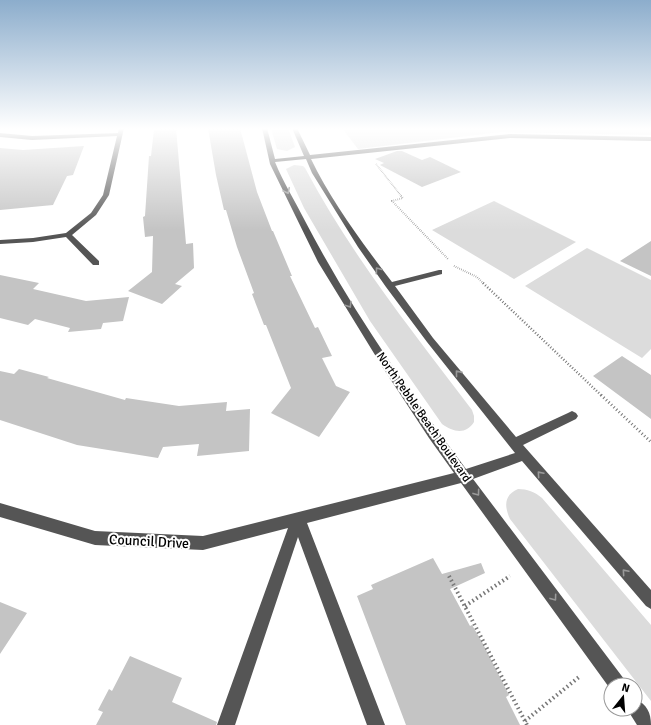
<svg xmlns="http://www.w3.org/2000/svg" width="651" height="725" viewBox="0 0 651 725" font-family="Signika,sans-serif">
<style>
.green{fill:#dcdcdc}
.building{fill:#c4c4c4}
.lines{fill:none;stroke-linecap:round;stroke-linejoin:round}
.path-far4{stroke:#777;stroke-width:1.5;stroke-dasharray:0.5 1;stroke-linecap:butt}
.path-far3{stroke:#777;stroke-width:2;stroke-dasharray:0.5 1.5;stroke-linecap:butt}
.path-far2{stroke:#777;stroke-width:2.5;stroke-dasharray:1 2;stroke-linecap:butt}
.path-far1{stroke:#777;stroke-width:3;stroke-dasharray:1 2.5;stroke-linecap:butt}
.path{stroke:#777;stroke-width:4;stroke-dasharray:1.5 3;stroke-linecap:butt}
.minor{fill:#555;fill-rule:evenodd}
.oneway{stroke:#999}
.labels{text-anchor:middle;stroke-width:4;stroke-linejoin:round;paint-order:stroke}
.street-label{font-size:12px;fill:#000;stroke:#fff}
.near-street-label{font-size:14px;fill:#000;stroke:#fff}
</style>
<rect width="100%" height="100%" fill="#fff"/>
<path class="green" d="M271,128h17l7,19 -8,4 -10,-2z
M342,128h309v7l-150,-3 -143,17z
M294,165l9,1 2,2c46,87 108,164 167,242l2,6v6c-8,13 -21,10 -32,2l-72,-103 -66,-113 -18,-39z
M494,201l82,41 -62,37 -82,-49z
M587,248l64,32v69l-9,9 -117,-72z
M518,489c9,0 17,3 24,9l109,127v76l-141,-182c-6,-13 -6,-24 8,-30z"/>
<path class="building" d="M176,128l10,116 7,-1 1,25 -19,16 7,2 -20,18 -34,-13 24,-19 1,-36 -8,1 -2,-20 2,-1 4,-60h2l3,-26z
M208,128h32l17,64 15,39h1l19,45h-2l25,52 3,-1 14,29 -10,2 14,28 14,6 -31,45 -48,-24 20,-25 -25,-63h-2l-12,-31 2,-1 -17,-46 -11,-37h-2l-8,-35z
M84,146l-11,29 -6,1 -14,29 -53,5v-62l23,2z
M397,151h5l20,9 8,-3 31,15 -39,15 -42,-22 4,-2 -9,-4z
M651,241v35l-31,-15z
M0,275l39,8 -6,6 53,12 43,-4 -6,24 -20,2 -2,6 -33,3 2,-4 -35,-9 -7,6 -28,-7z
M622,356l29,19v44l-58,-43z
M19,369l30,8 -2,1 78,22 1,-2 53,8 48,-4 -1,9 24,-2 -1,42 -52,5 2,-12 -36,3 -5,11 -81,-13 -77,-25v-49l14,3z
M433,558l9,16 39,-11 4,10 -35,16 20,37 2,-1 10,17 27,53 -3,2 14,28h-114l-49,-129 16,-7 -2,-4z
M0,602l27,11 -27,41z
M130,656l52,22 -10,24 45,20 -1,3h-120l7,-13 -5,-2 11,-21 3,2z"/>
<g class="lines">
<path class="path-far4" d="M376,164l26,33"/>
<path class="path-far3" d="M401,196l2,2 -11,3 56,58
M454,266l23,11 7,7"/>
<path class="path-far2" d="M483,283l119,113"/>
<path class="path-far1" d="M601,395l50,47"/>
<path class="path" d="M449,576l78,149
M465,606l45,-30
M525,721l54,-44"/>
<path class="minor" d="M119,128h5l-15,67 -13,20 -24,20 27,26v4h-6l-27,-28 -33,5 -33,2v-4l33,-2 33,-5 25,-20 12,-18 14,-59 -85,4 -32,-3v-4l32,3 86,-3z
M262,128h5l8,31 29,-3 -12,-28h5l13,27 200,-21 141,3v4l-141,-3 -199,21c20,42 52,85 81,123l47,-12h3v4l-47,12 38,52 83,99 52,-24 4,-2 4,2 2,3 -2,3 -53,26 128,145v19l-5,-3 -124,-145 -49,18 151,200 2,6h-15v5l-150,-207 -154,40 78,202h-18l-69,-188 -63,188h-18l71,-197 -85,22 -108,-5 -95,-28v-14l95,28 108,5 251,-63 -25,-35 -46,-70 -65,-106 -48,-98zM306,159l6,14 46,74 28,40 41,55 88,111 -49,16c-58,-78 -117,-163 -162,-250 -9,-18 -21,-37 -29,-57z
M635,699c12,5 16,14 16,26h-14l-10,-16h8z"/>
</g>
<defs><path id="oneway-chevron" d="M-2-3.5L2.5 0L-2 3.5" fill="none" stroke-width="1.6" stroke-linecap="round" stroke-linejoin="round"/></defs>
<g class="oneway">
<use href="#oneway-chevron" transform="translate(287 191) rotate(64)"/>
<use href="#oneway-chevron" transform="translate(378 270) rotate(-126)"/>
<use href="#oneway-chevron" transform="translate(349 305) rotate(58)"/>
<use href="#oneway-chevron" transform="translate(458 373) rotate(-129)"/>
<use href="#oneway-chevron" transform="translate(540 474) rotate(-131)"/>
<use href="#oneway-chevron" transform="translate(477 493) rotate(54)"/>
<use href="#oneway-chevron" transform="translate(625 572) rotate(-131)"/>
<use href="#oneway-chevron" transform="translate(554 598) rotate(54)"/>
</g>
<linearGradient id="sky" x2="0" y2="1"><stop stop-color="#8cadcc"/><stop offset="0.56" stop-color="#fff"/><stop offset="1" stop-color="#fff" stop-opacity="0"/></linearGradient>
<rect width="651" height="230" fill="url(#sky)"/>
<g class="labels">
<g class="street-label">
<text transform="translate(424 417) rotate(55)" y="4">North Pebble Beach Boulevard</text>
</g>
<g class="near-street-label">
<text transform="translate(149 541) rotate(3)" y="5">Council Drive</text>
</g>
</g>
<g transform="translate(623 697) rotate(17)"><circle r="19" fill="#ffffff" stroke="#999999"/>
<path d="M0-3L7 15L0 10L-7 15Z" fill="#000000"/>
<text y="-6" font-size="11" font-weight="bold" text-anchor="middle" fill="#000000">N</text>
</g>
</svg>
